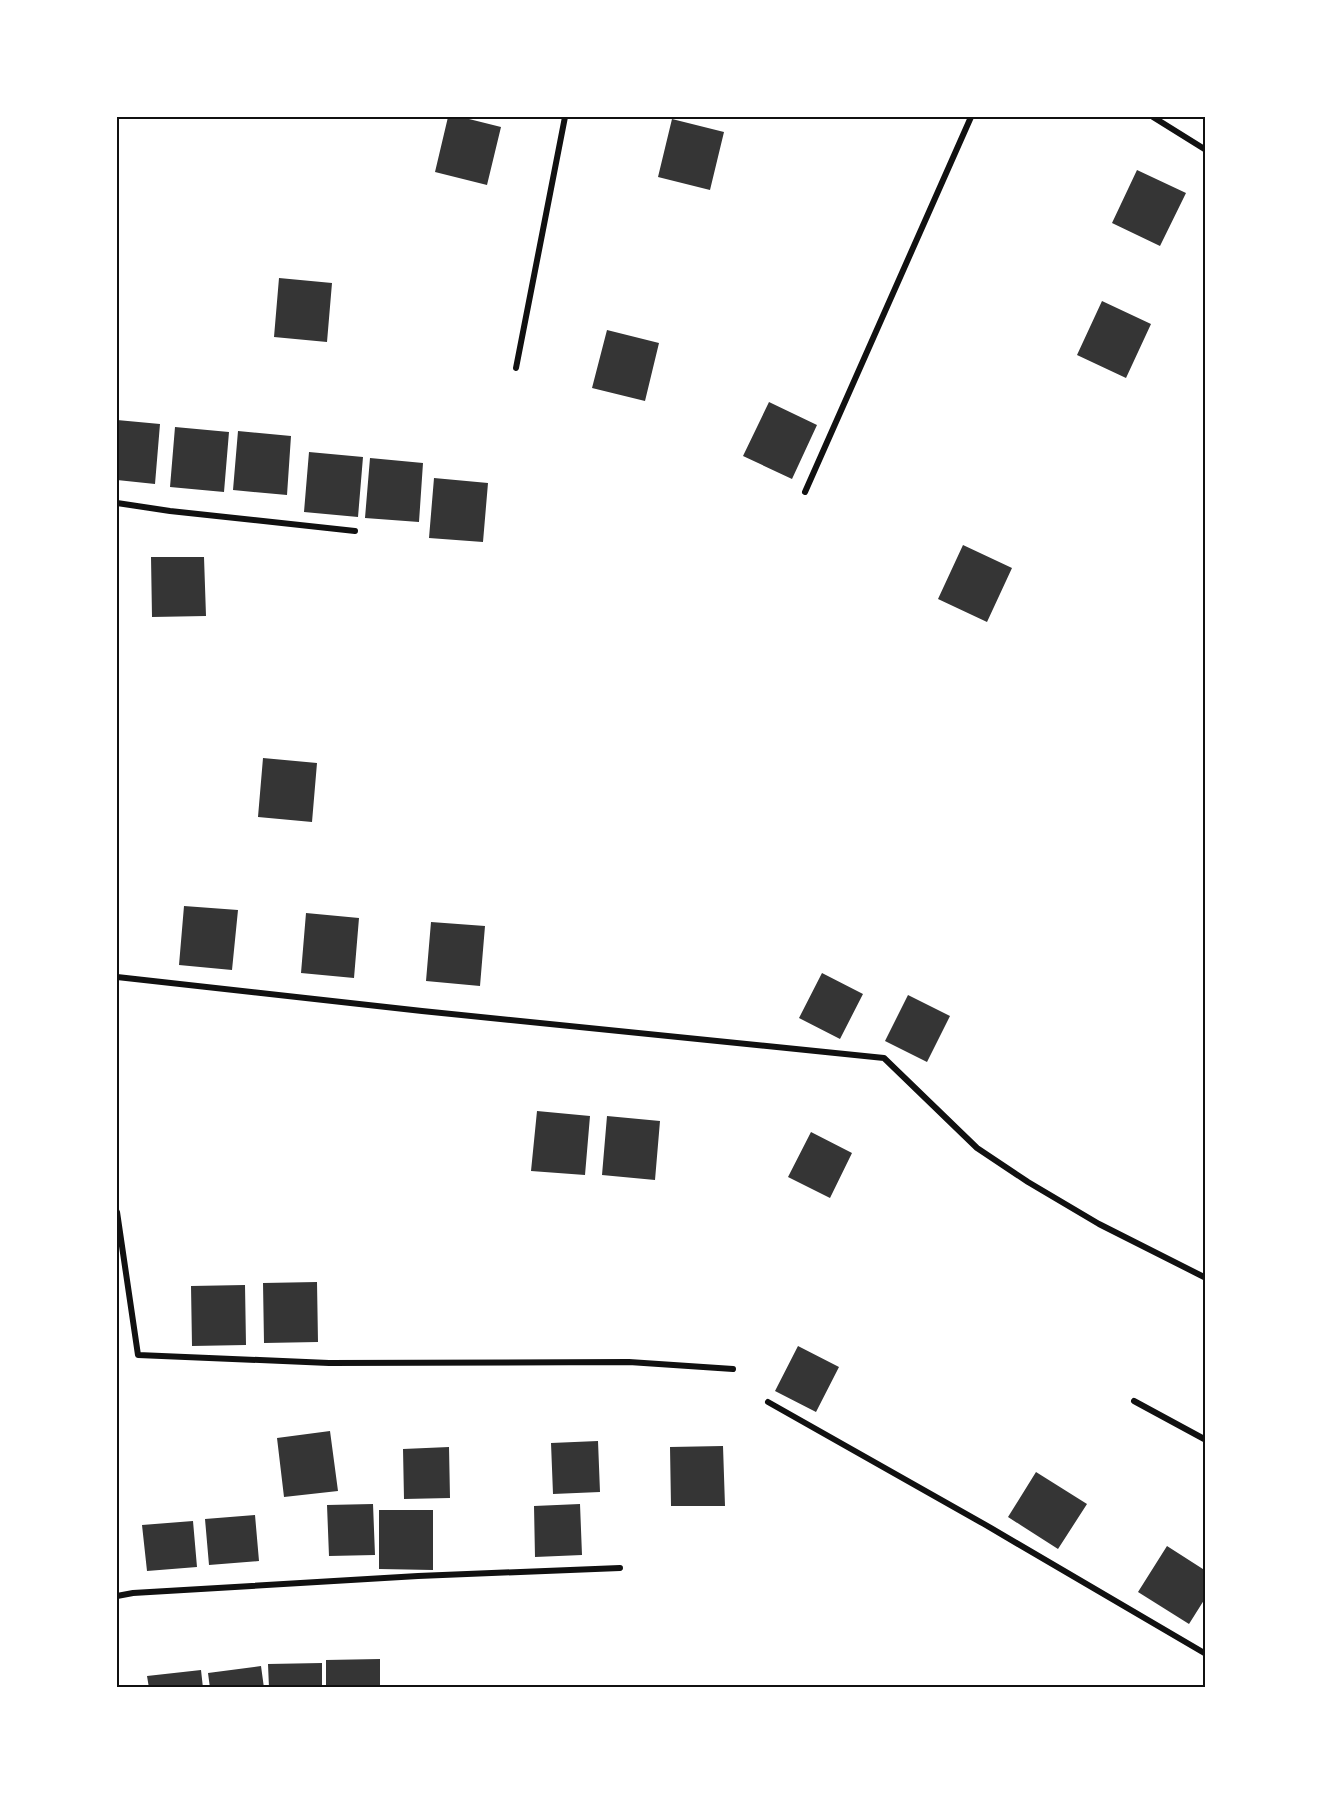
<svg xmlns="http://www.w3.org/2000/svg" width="1323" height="1805" viewBox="0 0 1323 1805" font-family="'Fira Sans',sans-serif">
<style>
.building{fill:#353535}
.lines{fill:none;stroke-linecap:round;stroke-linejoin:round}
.minor{stroke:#111;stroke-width:6}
.neatline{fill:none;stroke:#111;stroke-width:2}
</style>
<rect width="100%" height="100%" fill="#fff"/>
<path class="building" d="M448,117h13l40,10 -14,58 -52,-13z
M672,119l52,13 -14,58 -52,-13z
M1137,170l49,23 -26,53 -48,-23z
M279,278l53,5 -5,59 -53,-5z
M1102,301l49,23 -25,54 -49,-23z
M607,330l52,13 -14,58 -53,-13z
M769,402l48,23 -25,54 -49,-23z
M117,420l43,4 -5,60 -38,-4z
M175,427l54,5 -5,60 -54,-5z
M238,431l53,5 -4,59 -54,-5z
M309,452l54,5 -5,60 -54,-5z
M370,458l53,5 -4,59 -54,-4z
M434,478l54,5 -5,59 -54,-4z
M963,545l49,23 -25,54 -49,-23z
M151,557h53l2,59 -54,1z
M263,758l54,5 -5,59 -54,-5z
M184,906l54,4 -6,60 -53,-5z
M306,913l53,5 -5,60 -53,-5z
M431,922l54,4 -5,60 -54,-5z
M822,973l41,21 -23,45 -41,-21z
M908,995l42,21 -23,46 -42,-21z
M537,1111l53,5 -5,59 -54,-4z
M607,1116l53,5 -5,59 -53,-5z
M811,1132l41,21 -22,45 -42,-21z
M317,1282l1,60 -54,1 -1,-60z
M245,1285l1,60 -54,1 -1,-60z
M798,1346l41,21 -23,45 -41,-21z
M330,1431l8,60 -54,6 -7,-59z
M598,1441l2,51 -47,2 -2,-51z
M723,1446l2,60h-54l-1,-59z
M449,1447l1,51 -46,1 -1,-50z
M1036,1472l51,32 -29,45 -50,-32z
M373,1504l2,51 -46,1 -2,-51z
M580,1504l2,51 -47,2 -1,-51z
M379,1510h54v60l-54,-1z
M255,1515l4,46 -50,4 -4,-46z
M193,1521l4,46 -50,4 -5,-46z
M1167,1546l39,25v26l-17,27 -51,-32z
M380,1659v29h-54v-28z
M322,1663v25h-53l-1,-24z
M261,1666l3,22h-54l-2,-15z
M201,1670l2,18h-54l-2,-12z"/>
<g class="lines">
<path class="minor" d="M1153,117l53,33
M516,368l49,-251
M805,492l166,-375
M117,503l53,8 185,20
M117,977l305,34 462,47 93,90 51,34 71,42 107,54
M117,1212l21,143 191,8 300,-1 104,7
M1134,1401l72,39
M768,1402l216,122 222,130
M117,1596l16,-3 285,-17 202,-8"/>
</g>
<rect width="1323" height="1805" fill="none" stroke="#ffffff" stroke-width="237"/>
<rect x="118" y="118" width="1086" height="1568" class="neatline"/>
</svg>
